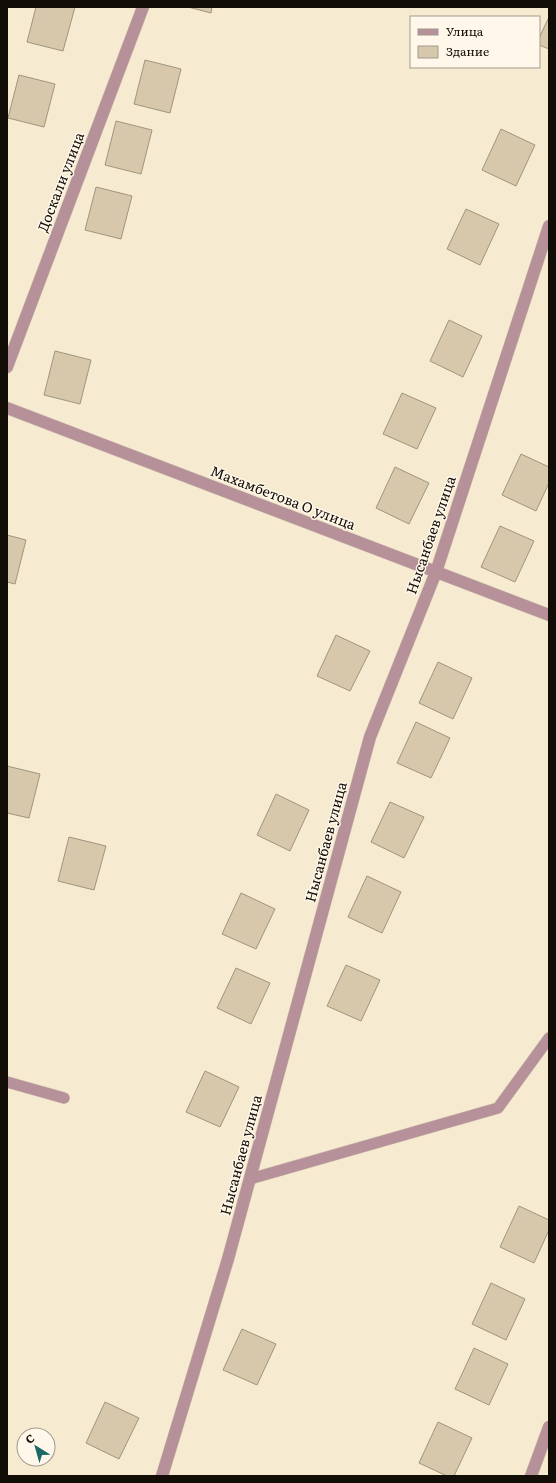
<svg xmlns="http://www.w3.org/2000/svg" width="556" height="1483" viewBox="0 0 556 1483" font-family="Literata,serif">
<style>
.building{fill:#d7c8ab;stroke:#a0947d}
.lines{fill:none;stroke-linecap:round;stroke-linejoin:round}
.lane-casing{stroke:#d2c7b1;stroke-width:12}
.street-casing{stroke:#d2c7b1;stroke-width:13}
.lane{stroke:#b6919a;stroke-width:11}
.street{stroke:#b6919a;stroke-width:12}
.labels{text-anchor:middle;stroke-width:3;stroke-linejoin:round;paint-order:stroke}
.street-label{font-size:14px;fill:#120d06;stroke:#fff7e9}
</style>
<rect width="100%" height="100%" fill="#f6ead1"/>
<path class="building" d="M36,7h39l-12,44 -36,-9z
M188,7h24l-1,6z
M549,17v32l-10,-4v-7z
M145,60l36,9 -11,44 -36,-9z
M19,75l36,9 -11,43 -36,-9z
M116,121l36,9 -11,44 -36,-9z
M501,129l34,16 -19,41 -34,-16z
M96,187l36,9 -11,43 -36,-9z
M466,209l33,15 -19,41 -33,-16z
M449,320l33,16 -19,41 -33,-16z
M55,351l36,9 -11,44 -36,-9z
M402,393l34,15 -19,41 -34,-15z
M521,454l28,13v16l-13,28 -34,-16z
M395,467l34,16 -20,41 -33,-16z
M500,526l34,15 -19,41 -34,-15z
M7,535l19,5 -11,44 -8,-2z
M336,635l34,16 -20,40 -33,-15z
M438,662l34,16 -19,41 -34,-16z
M416,722l34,16 -19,40 -34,-15z
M7,766l33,8 -11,44 -22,-5z
M276,794l33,16 -19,41 -33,-16z
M390,802l34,15 -20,41 -33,-16z
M69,837l37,9 -12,44 -36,-9z
M367,876l34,16 -19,41 -34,-16z
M241,893l34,16 -19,40 -34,-15z
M346,965l34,15 -19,41 -34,-15z
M236,968l34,15 -19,41 -34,-16z
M205,1071l34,16 -19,40 -34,-15z
M519,1206l30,14v10l-15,33 -34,-16z
M491,1283l34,16 -19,41 -34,-16z
M242,1329l34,15 -19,41 -34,-15z
M474,1348l34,16 -19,41 -34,-16z
M105,1402l34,16 -20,41 -33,-16z
M438,1422l34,16 -18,38h-7l-28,-13z"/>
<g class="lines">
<defs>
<path id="lane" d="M7,1082l57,16
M250,1179l248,-71 51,-70"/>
<path id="street" d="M7,367l136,-360
M7,408l542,207
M162,1476l66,-217 142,-522 66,-165 113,-346
M531,1476l18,-49"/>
</defs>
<use href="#lane" class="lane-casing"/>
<use href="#street" class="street-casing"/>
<use href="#lane" class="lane"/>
<use href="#street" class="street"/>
</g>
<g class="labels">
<g class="street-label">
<text transform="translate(61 182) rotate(-69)" y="5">Доскали улица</text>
<text transform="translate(283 498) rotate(21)" y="5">Махамбетова О улица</text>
<text transform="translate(431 535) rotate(-71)" y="5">Нысанбаев улица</text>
<text transform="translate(326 842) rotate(-75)" y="5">Нысанбаев улица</text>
<text transform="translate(241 1155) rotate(-75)" y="5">Нысанбаев улица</text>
</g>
</g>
<rect width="556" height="1483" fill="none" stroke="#120d06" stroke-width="16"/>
<rect x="410" y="16" width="130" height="52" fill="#fff7e9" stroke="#a0998e"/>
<rect x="418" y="29" width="20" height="6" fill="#b6919a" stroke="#a0998e"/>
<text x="446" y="36" font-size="12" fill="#120d06">Улица</text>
<rect x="418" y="46" width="20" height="12" fill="#d7c8ab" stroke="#a0998e"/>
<text x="446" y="56" font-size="12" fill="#120d06">Здание</text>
<g transform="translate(36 1447) rotate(323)"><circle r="19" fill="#fff7e9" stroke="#a0998e"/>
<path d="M0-3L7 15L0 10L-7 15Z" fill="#1c6969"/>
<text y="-6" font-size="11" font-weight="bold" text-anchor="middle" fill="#120d06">С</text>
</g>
</svg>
